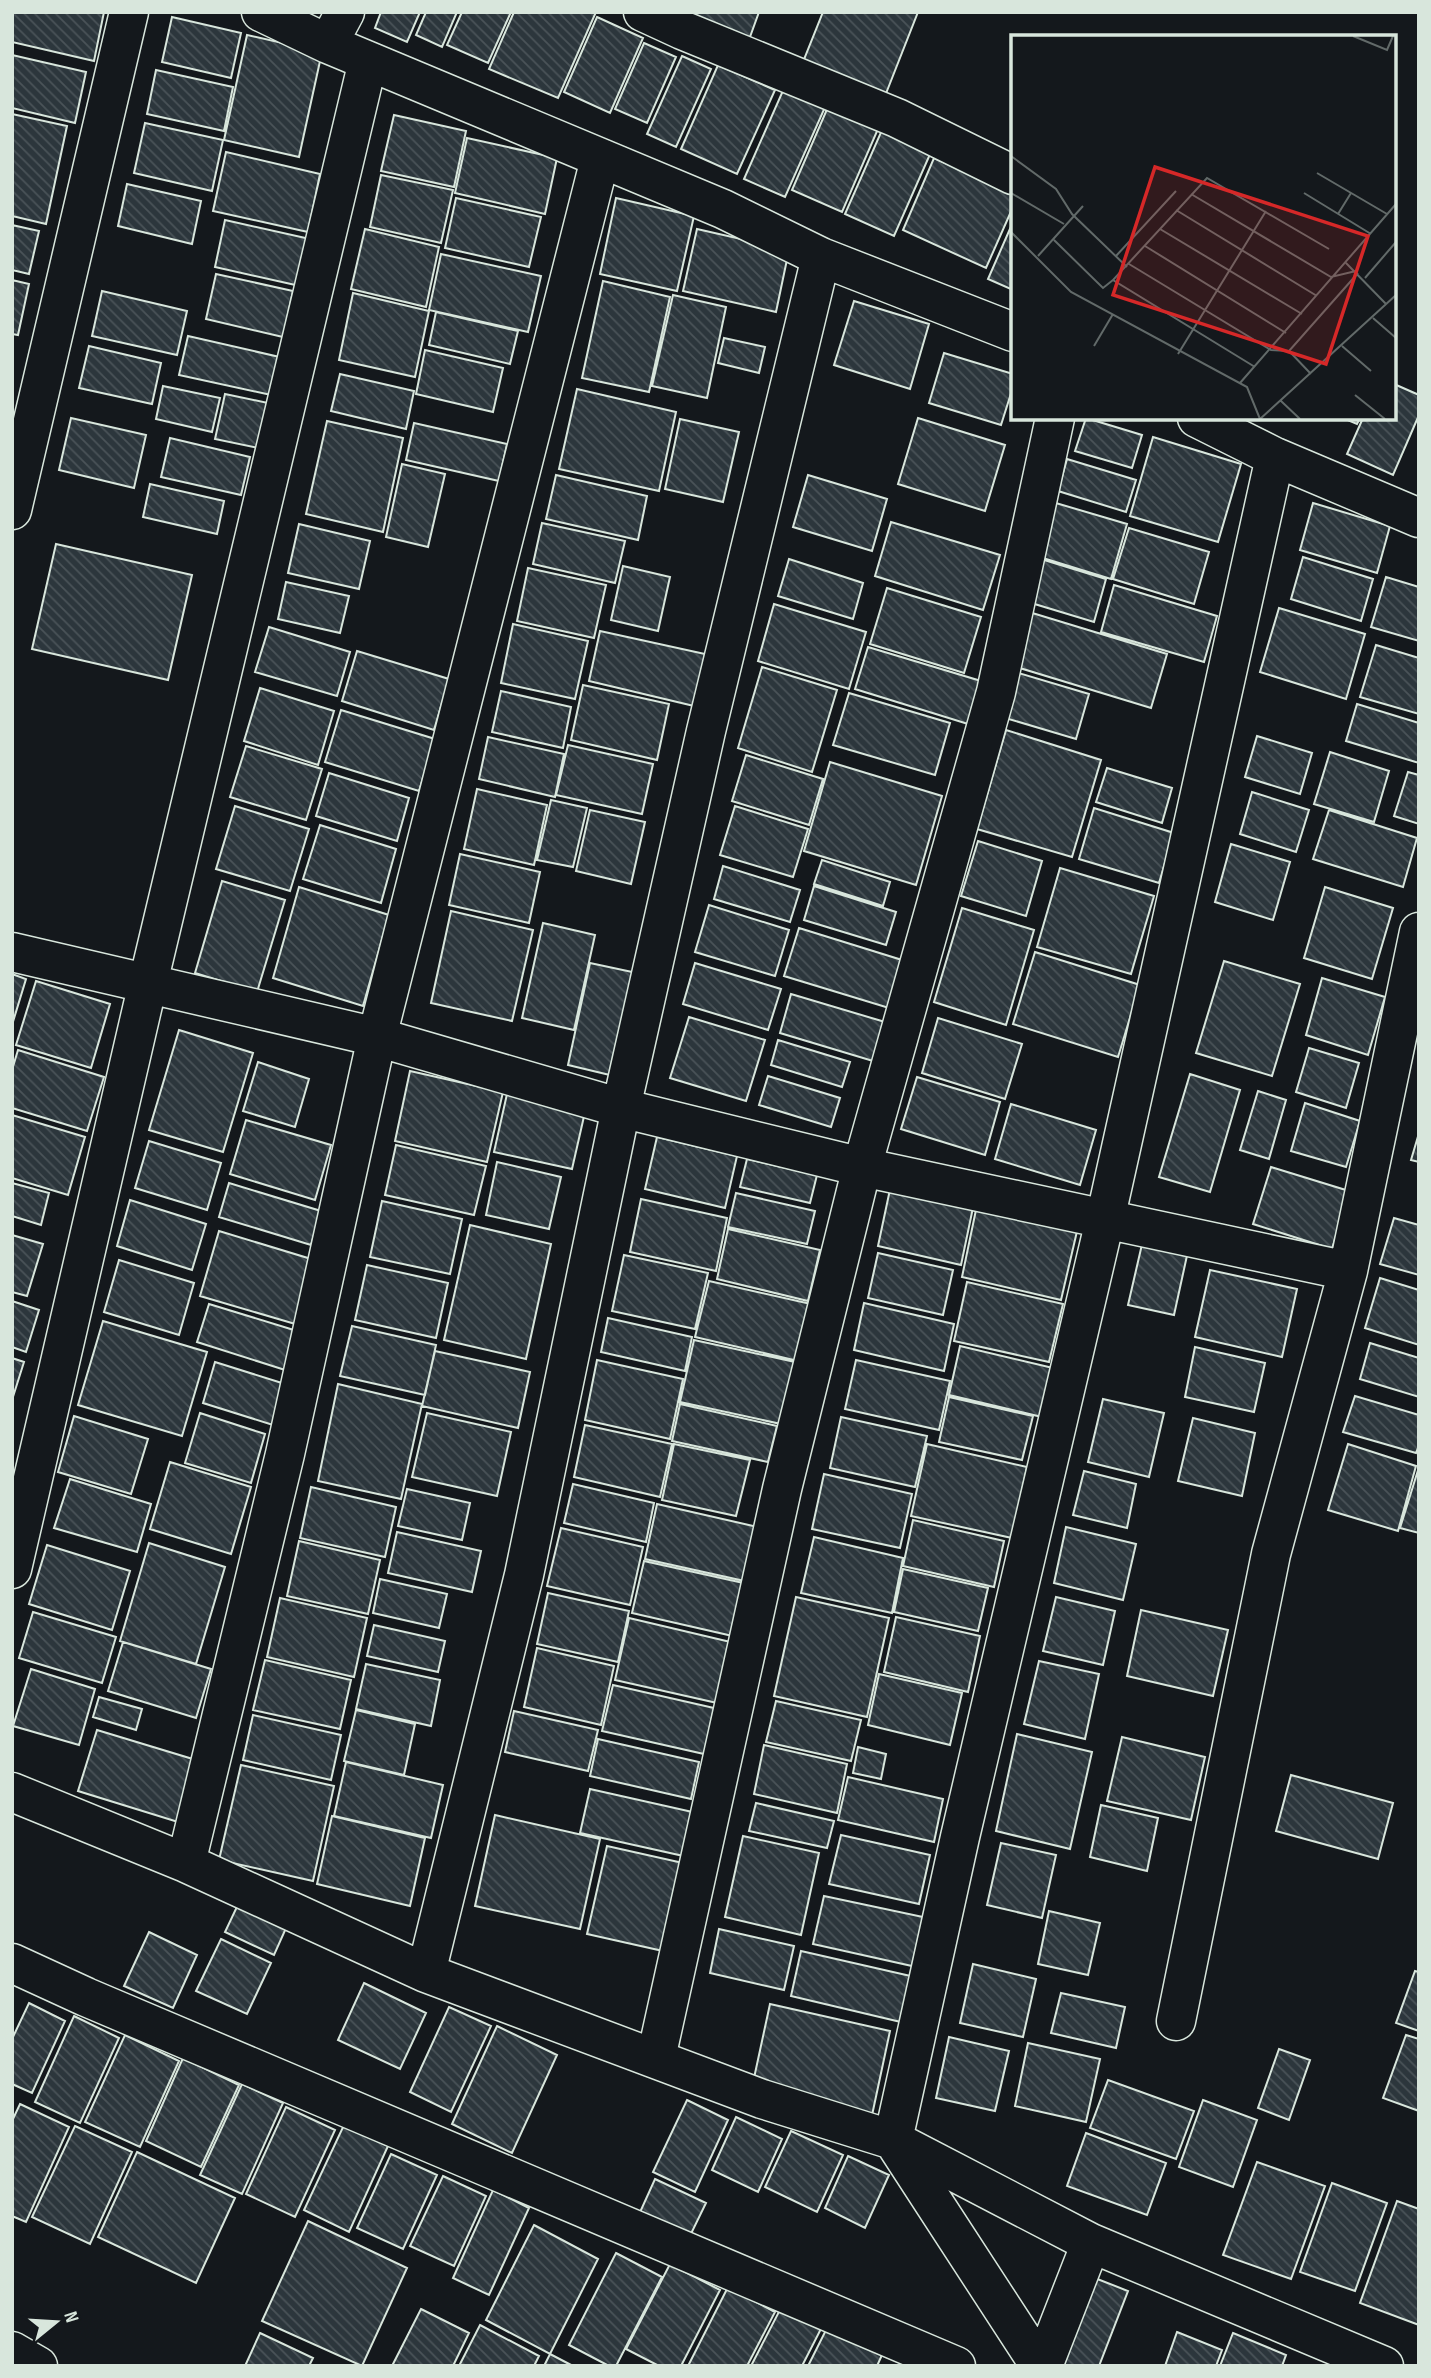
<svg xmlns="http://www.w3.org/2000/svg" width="1431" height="2378" viewBox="0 0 1431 2378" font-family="'Sofia Sans Condensed',sans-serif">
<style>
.building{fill:url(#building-back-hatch);stroke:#d8e6dc;stroke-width:2}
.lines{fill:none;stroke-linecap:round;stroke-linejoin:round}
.street-casing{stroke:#d8e6dc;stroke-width:41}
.highway-casing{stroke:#d8e6dc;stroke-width:41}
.street{stroke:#14181c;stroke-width:38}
.highway{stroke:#14181c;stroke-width:38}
.inset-road{fill:none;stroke:#626a69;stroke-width:2}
.view{fill:#d62828;fill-opacity:0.15;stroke:#d62828;stroke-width:3.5}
.inset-edge{fill:none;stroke:#d8e6dc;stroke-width:3.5}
</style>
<defs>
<pattern id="building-back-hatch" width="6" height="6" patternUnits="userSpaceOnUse" patternTransform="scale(1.75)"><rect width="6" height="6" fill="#2c363c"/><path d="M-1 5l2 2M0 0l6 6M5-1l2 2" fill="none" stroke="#4a5358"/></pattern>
</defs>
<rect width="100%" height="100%" fill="#14181c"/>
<path class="building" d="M12,12h92l-10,49 -82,-19z
M381,12h39l-13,30 -32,-14z
M426,12h31l-15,35 -26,-12z
M462,12h49l-23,51 -41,-18z
M514,12h82l-38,86 -69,-29z
M658,12h101l-13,36z
M823,12h95l-33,84 -82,-34z
M172,17l69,16 -10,45 -69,-16z
M597,17l46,21 -33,75 -46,-21z
M247,35l75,17 -23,105 -75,-17z
M644,43l32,14 -29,66 -32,-14z
M12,55l74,17 -11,51 -63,-15z
M682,56l29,13 -35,78 -29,-13z
M718,65l57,25 -38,84 -56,-25z
M156,70l77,17 -9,44 -77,-17z
M785,86l41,19 -41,92 -41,-18z
M831,100l50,22 -39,90 -50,-22z
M12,114l55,12 -21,98 -34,-8z
M394,115l72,16 -12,56 -73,-16z
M145,123l78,17 -11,51 -78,-18z
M882,130l49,22 -37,84 -49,-22z
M467,138l90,20 -12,56 -90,-21z
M226,152l94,22 -12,58 -95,-21z
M934,158l79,35v14l-27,61 -83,-38z
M381,175l72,15 -12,53 -71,-16z
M127,184l74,17 -9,43 -74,-18z
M456,198l85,19 -12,50 -84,-19z
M616,198l78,18 -17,75 -77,-17z
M225,220l85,19 -10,47 -85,-19z
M1013,222v68l-25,-11z
M12,225l27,6 -10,43 -17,-4z
M365,229l74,18 -13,60 -75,-18z
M697,229l92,21 -13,62 -93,-21z
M441,254l100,22 -13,56 -99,-22z
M216,274l77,17 -10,46 -77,-18z
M12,280l17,4 -11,51 -6,-1z
M603,281l67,16 -21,95 -67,-14z
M102,291l85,20 -10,44 -85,-19z
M353,293l76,18 -14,66 -76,-17z
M673,295l53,12 -19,91 -55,-12z
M854,301l75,23 -19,65 -76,-24z
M436,312l82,19 -8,33 -81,-19z
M188,336l96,22 -8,38 -97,-21z
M724,338l41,9 -6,26 -41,-10z
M89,346l72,17 -9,41 -73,-16z
M425,350l78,18 -10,44 -77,-18z
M944,353l69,21v13l-12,38 -72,-22z
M340,374l74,17 -8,38 -75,-18z
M1394,384l25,11v20l-26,60 -46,-21 16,-36h31z
M163,386l57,12 -8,34 -56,-13z
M577,389l99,23 -17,79 -100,-22z
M225,394l43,9 -10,45 -43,-9z
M71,418l75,17 -12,53 -75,-18z
M918,418l87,27 -20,66 -87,-27z
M1086,418l56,17 -10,33 -57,-17z
M1343,418h17l-3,6z
M680,419l59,13 -16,70 -58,-13z
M327,421l76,17 -20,94 -77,-18z
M414,423l93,21 -8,37 -93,-21z
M1153,437l88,27 -23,78 -88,-26z
M170,438l80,19 -9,38 -80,-18z
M1067,459l69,21 -10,32 -68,-21z
M402,464l43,10 -17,73 -42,-10z
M556,475l91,21 -9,44 -92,-21z
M808,475l79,24 -15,52 -79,-24z
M150,484l74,17 -7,33 -74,-17z
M1049,501l78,23 -16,55 -78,-24z
M1313,503l77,23 -13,47 -77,-23z
M891,522l109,33 -17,55 -108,-34z
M542,523l83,18 -10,42 -82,-19z
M299,524l71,17 -11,48 -71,-16z
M1129,528l80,24 -15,52 -81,-25z
M56,544l136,31 -24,105 -136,-31z
M1303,557l70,22 -12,42 -70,-22z
M789,559l74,24 -10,36 -75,-23z
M1041,559l65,20 -12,43 -66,-20z
M623,566l47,11 -12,54 -47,-11z
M528,568l78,17 -12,53 -77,-17z
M1386,577l33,10v54l-48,-14z
M286,582l63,14 -9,37 -62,-14z
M1114,585l103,31 -13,46 -103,-30z
M887,588l94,29 -17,56 -94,-29z
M774,604l92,28 -17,57 -91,-28z
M1279,608l86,26 -19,65 -86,-27z
M1029,612l138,42 -16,54 -138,-42z
M513,624l75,17 -13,58 -74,-16z
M269,627l81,25 -13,44 -82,-24z
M600,631l105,23 -11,52 -105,-25z
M1376,645l43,13v56l-59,-17z
M868,647l113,34 -13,43 -113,-35z
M357,651l92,28 -15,51 -92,-29z
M762,667l75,23 -25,82 -74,-24z
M1015,672l74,22 -13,45 -74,-22z
M583,685l86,19 -12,56 -86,-20z
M260,688l74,23 -16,54 -74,-24z
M501,691l70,16 -8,41 -71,-16z
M849,693l101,30 -15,52 -102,-30z
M1357,704l62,19v40l-73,-22z
M341,710l94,29 -16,52 -94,-29z
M1006,730l95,30 -29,97 -95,-28z
M1257,736l55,17 -12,41 -55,-17z
M488,737l76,17 -9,43 -76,-18z
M568,745l85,19 -11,50 -86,-19z
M246,746l76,23 -16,51 -76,-23z
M1330,752l59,19 -15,51 -60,-18z
M746,755l77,24 -14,46 -77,-24z
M830,762l112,34 -26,89 -112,-34z
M1107,768l65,20 -10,35 -66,-21z
M1408,772l11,3v49l-25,-8z
M329,773l80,25 -12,43 -81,-25z
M477,789l70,16 -13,60 -70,-16z
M1252,792l57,18 -13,42 -56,-18z
M551,800l36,8 -14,59 -36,-7z
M235,806l74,23 -19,62 -74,-22z
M735,806l73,23 -15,48 -73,-22z
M1094,808l80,25 -15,50 -80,-24z
M590,810l55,12 -14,62 -55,-13z
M1329,810l88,28 -14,49 -90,-28z
M320,825l76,24 -15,54 -78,-24z
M978,841l64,20 -16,55 -65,-20z
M1231,844l59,18 -17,58 -58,-18z
M460,854l80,18 -11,51 -80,-18z
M822,860l68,22 -7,24 -69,-22z
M723,866l77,24 -10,32 -76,-23z
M1060,868l94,28 -23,78 -94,-27z
M222,881l63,19 -28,92 -62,-19z
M814,886l82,26 -10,33 -82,-25z
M299,887l90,28 -26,91 -90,-28z
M1325,887l68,21 -21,71 -68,-21z
M709,905l80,25 -14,46 -80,-24z
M962,908l72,22 -28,95 -72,-23z
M451,911l82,19 -21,91 -81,-18z
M543,923l52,12 -21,95 -52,-12z
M799,928l103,32 -13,48 -105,-32z
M1035,952l105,33 -22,72 -105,-33z
M1224,961l76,23 -28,92 -76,-23z
M590,963l47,10 -23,103 -46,-11z
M695,963l86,26 -13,41 -85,-26z
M12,974l14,5 -14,46z
M1322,978l63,19 -17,58 -62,-20z
M36,981l74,23 -19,64 -75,-23z
M791,994l94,28 -12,39 -93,-28z
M689,1017l76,23 -19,61 -76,-23z
M938,1018l84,26 -17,55 -83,-26z
M179,1030l74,23 -30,99 -74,-22z
M778,1040l72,22 -8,25 -71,-22z
M1309,1048l50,15 -13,45 -50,-16z
M18,1050l86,27 -17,54 -75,-23v-38z
M258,1062l51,17 -14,48 -52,-16z
M410,1071l93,21 -16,70 -92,-21z
M1190,1074l50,16 -30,102 -51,-15z
M768,1076l72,22 -9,29 -72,-22z
M917,1077l83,25 -15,53 -84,-26z
M1258,1091l28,9 -17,59 -29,-9z
M507,1094l78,18 -13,57 -78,-17z
M1305,1103l55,18 -14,46 -55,-16z
M1011,1104l85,26 -16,55 -85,-26z
M12,1115l73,22 -17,58 -56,-17z
M246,1120l85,25 -16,55 -85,-26z
M1419,1133v29l-8,-2z
M657,1137l80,19 -12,52 -80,-19z
M149,1141l72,22 -14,47 -72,-22z
M396,1145l90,21 -12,49 -89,-20z
M747,1159l70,16 -7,28 -70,-16z
M497,1162l64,15 -12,52 -63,-14z
M1271,1167l78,24 -17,58 -79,-25z
M892,1180l83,18 -14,67 -83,-19z
M12,1183l37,10 -8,32 -29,-9z
M229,1183l92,28 -10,34 -92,-28z
M736,1193l79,18 -8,33 -79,-17z
M641,1199l86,19 -11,53 -86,-19z
M130,1200l76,24 -14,46 -75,-24z
M382,1201l80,18 -12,55 -80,-17z
M977,1205l101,22 -17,73 -99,-23z
M1394,1218l25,7v50l-39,-11z
M470,1225l81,19 -25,115 -82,-19z
M728,1229l92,21 -12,51 -91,-22z
M219,1231l102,31 -19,64 -102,-30z
M12,1235l31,9 -16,52 -15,-4z
M1143,1240l45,11 -14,64 -46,-10z
M878,1253l75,17 -10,45 -75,-17z
M624,1255l84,18 -13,56 -83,-18z
M119,1260l75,23 -15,52 -75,-23z
M367,1265l81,18 -12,55 -81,-18z
M1210,1270l87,19 -15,68 -87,-20z
M1380,1278l39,12v55l-54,-17z
M709,1281l102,23 -13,57 -103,-24z
M967,1282l96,22 -14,58 -95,-21z
M12,1301l27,9 -13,42 -14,-5z
M864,1303l90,21 -10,47 -90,-21z
M209,1304l88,27 -12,39 -88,-28z
M608,1318l84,19 -7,34 -84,-19z
M103,1321l104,31 -25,84 -104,-31z
M352,1326l84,19 -11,50 -85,-19z
M694,1340l101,22 -14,62 -101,-22z
M1370,1343l49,15v39l-59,-18z
M960,1346l93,22 -11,49 -93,-22z
M1195,1347l70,16 -11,49 -69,-15z
M435,1351l95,21 -12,56 -96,-22z
M12,1358l12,4 -12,38z
M597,1360l86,19 -13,60 -85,-19z
M856,1360l94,21 -11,49 -94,-21z
M215,1362l70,22 -12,41 -70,-22z
M338,1384l84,20 -21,95 -83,-18z
M1355,1396l64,19v30l-3,8 -73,-21z
M949,1397l84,19 -11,44 -83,-18z
M1103,1399l61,14 -15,64 -61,-15z
M680,1404l97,22 -9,36 -96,-21z
M200,1413l65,21 -14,49 -66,-20z
M427,1413l84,19 -14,64 -85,-19z
M74,1416l74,23 -17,55 -73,-22z
M841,1417l86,19 -12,51 -85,-19z
M1193,1418l62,15 -13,63 -64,-15z
M585,1425l87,19 -12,53 -86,-20z
M674,1444l76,16 -14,56 -74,-16z
M927,1444l100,23 -15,71 -101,-22z
M1348,1444l68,22 -18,65 -70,-21z
M170,1462l81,25 -20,67 -81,-25z
M1419,1467v66l-19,-5z
M1084,1471l52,13 -9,44 -54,-13z
M824,1474l88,20 -12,54 -88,-19z
M70,1479l81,25 -14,48 -83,-24z
M573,1484l81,19 -8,39 -82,-19z
M311,1487l85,20 -11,50 -85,-19z
M407,1489l63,14 -8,37 -64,-14z
M657,1504l105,24 -13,54 -104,-23z
M913,1520l91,21 -10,46 -91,-21z
M1066,1527l70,17 -13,56 -69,-17z
M561,1528l82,19 -13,58 -83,-19z
M397,1532l84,19 -9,41 -84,-19z
M814,1537l89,21 -11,55 -91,-20z
M299,1541l81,19 -12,54 -81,-18z
M149,1543l76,24 -29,97 -76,-23z
M47,1545l83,26 -18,59 -83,-26z
M644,1561l104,23 -11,53 -105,-24z
M903,1569l85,19 -10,43 -84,-19z
M380,1579l67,15 -8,34 -66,-15z
M548,1593l81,18 -11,51 -81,-18z
M796,1597l93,21 -22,99 -93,-21z
M1056,1597l59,14 -12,54 -60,-14z
M280,1598l87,20 -13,59 -87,-20z
M1141,1610l87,20 -15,66 -86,-20z
M33,1612l83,25 -14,46 -83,-25z
M896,1617l84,19 -12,56 -84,-20z
M629,1618l110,26 -13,61 -111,-25z
M374,1625l71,16 -7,31 -71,-16z
M123,1642l88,27 -15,49 -88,-27z
M537,1648l77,18 -13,59 -77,-18z
M265,1660l86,20 -11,49 -87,-19z
M1039,1661l60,13 -14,65 -61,-15z
M366,1664l74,16 -9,46 -75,-17z
M31,1669l64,20 -16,56 -66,-19z
M879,1674l83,19 -12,52 -82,-20z
M613,1685l101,23 -10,46 -102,-23z
M99,1697l43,12 -6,21 -43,-13z
M776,1701l85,19 -10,41 -85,-19z
M356,1710l59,14 -11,51 -60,-14z
M514,1711l84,19 -10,41 -83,-19z
M253,1715l88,20 -10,45 -88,-20z
M97,1730l99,30 -18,62 -100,-31z
M1017,1734l75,18 -22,97 -74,-18z
M1122,1737l83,20 -14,63 -84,-19z
M598,1739l101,23 -8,37 -101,-23z
M764,1745l83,19 -10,49 -83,-19z
M858,1747l28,7 -5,25 -28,-6z
M346,1762l97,23 -12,53 -97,-22z
M241,1765l93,21 -21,95 -94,-21z
M1291,1775l102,28 -15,56 -102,-28z
M848,1777l95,22 -9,43 -96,-22z
M590,1789l107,24 -9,44 -108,-24z
M756,1803l78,18 -7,27 -78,-17z
M1101,1805l57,13 -11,53 -57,-14z
M495,1815l105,24 -20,90 -105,-23z
M332,1816l93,22 -15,68 -93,-22z
M841,1835l89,20 -11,49 -90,-20z
M743,1836l76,17 -18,82 -76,-18z
M1001,1843l55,12 -14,63 -55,-13z
M607,1846l76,17 -20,88 -76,-17z
M243,1894l48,23 -17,38 -49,-23z
M824,1896l99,21 -11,49 -99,-22z
M1049,1911l51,12 -12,52 -50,-11z
M719,1929l75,17 -10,44 -74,-17z
M149,1932l48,23 -24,53 -49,-22z
M221,1939l50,24 -24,51 -51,-23z
M801,1951l114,26 -10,46 -114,-27z
M973,1964l63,15 -13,58 -63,-14z
M1415,1971l4,1v59l-23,-8z
M364,1983l62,30 -26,56 -62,-29z
M1061,1993l64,14 -9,41 -65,-15z
M29,2003l36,18 -33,72 -20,-9v-45z
M770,2004l120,27 -19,89 -120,-28z
M449,2007l42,19 -40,86 -41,-20z
M74,2016l45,22 -39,85 -45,-21z
M497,2026l60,29 -45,98 -60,-29z
M125,2035l54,26 -39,86 -55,-25z
M1406,2035l13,4v72l-36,-13z
M949,2037l60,14 -14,60 -59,-13z
M1028,2043l72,16 -14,63 -71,-16z
M1279,2049l31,11 -21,60 -31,-12z
M183,2058l56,27 -38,82 -55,-26z
M1108,2080l86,31 -18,48 -86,-31z
M242,2084l41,19 -41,91 -42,-19z
M687,2100l41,20 -33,72 -42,-20z
M1203,2100l54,20 -24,67 -54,-20z
M20,2104l49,23 -43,95 -14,-6v-95z
M286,2107l49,23 -40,87 -49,-23z
M736,2117l46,22 -24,53 -46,-22z
M344,2125l44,21 -39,86 -45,-22z
M75,2126l57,26 -42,92 -58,-27z
M791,2131l52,24 -26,57 -52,-25z
M1086,2133l80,30 -19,52 -80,-29z
M137,2152l98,46 -39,85 -98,-46z
M391,2154l46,21 -34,74 -46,-21z
M848,2156l41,19 -24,53 -40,-20z
M1257,2162l68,24 -34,93 -68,-24z
M443,2176l43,20 -32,70 -44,-20z
M655,2179l51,24 -20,41 -50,-23z
M1332,2183l55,20 -32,88 -55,-19z
M493,2190l36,18 -40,87 -36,-17z
M1397,2201l22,8v116l-59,-22z
M308,2221l99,47 -45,98 -100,-45z
M534,2225l64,34 -48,95 -64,-34z
M616,2253l46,24 -46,89h-7l-40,-21z
M670,2264l50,26 -39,76h-22l-33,-17z
M1082,2273l46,18 -29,75h-53z
M728,2287l47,25 -28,54h-59z
M784,2302l40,21 -22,43h-51z
M421,2309l48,24 -16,33h-61z
M480,2325l59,31 -5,10h-75z
M827,2328l55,27 -5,11h-69z
M1177,2332l45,18 -6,16h-51z
M260,2333l53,25 -4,8h-64z
M1233,2333l53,22 -4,11h-62z
M550,2354l23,12h-29z"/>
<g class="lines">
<defs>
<path id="street" d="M261,12l67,32 395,165 98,48 192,75
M643,12l39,18 215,88 116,57
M328,44l17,-32
M1197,418l78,39 144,61
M12,510l117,-498
M12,952l365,85 244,71 241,59 486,104
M12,1569l136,-586 220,-922
M12,1792l174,71 240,110 336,126 131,41 198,103 293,123
M186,1863l99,-409 92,-417 223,-878
M12,1963l74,34 870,369
M426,1973l98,-398 97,-467 85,-377 115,-474
M1176,2021l95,-467 77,-283 71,-339
M656,2058l126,-569 80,-322 134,-475 59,-274
M1040,2366l-147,-226 67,-303 145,-617 170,-763
M1043,2366l48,-123"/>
<path id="highway" d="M12,2351l26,15"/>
</defs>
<use href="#street" class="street-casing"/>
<use href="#highway" class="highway-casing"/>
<use href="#street" class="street"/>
<use href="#highway" class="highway"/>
</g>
<g transform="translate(1011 35)">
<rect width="385" height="385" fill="#14181c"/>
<path class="inset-road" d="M342,1l34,14 6,-14M0,121l45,33 16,25 55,53M306,138l70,41M0,158l53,31M293,158l67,41M180,159l140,83 25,-6M165,175l141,86M327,179l13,-21M149,194l142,85M0,197l60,60 176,95 13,32M43,205l49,48 10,-8M134,211l141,87M27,221l45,-50M105,221l60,-65M335,228l40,41M118,229l142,86 18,1M354,243l31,-36M362,283l23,20M83,311l19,-32M331,311l29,25M167,319l88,-143M244,332l-142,-87 94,-102 122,71M300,339l-22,-23 69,-78M229,348l156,-179M344,360l30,24M270,366l19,18M249,384l136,-124"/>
<path class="view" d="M144,132l213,69 -42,128 -213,-69z"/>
<rect width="385" height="385" class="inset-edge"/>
</g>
<rect width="1431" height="2378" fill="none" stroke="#d8e6dc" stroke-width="28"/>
<g transform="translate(56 2322) rotate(72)" stroke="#14181c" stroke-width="5" paint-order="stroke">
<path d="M0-5L12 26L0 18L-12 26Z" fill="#d8e6dc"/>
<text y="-10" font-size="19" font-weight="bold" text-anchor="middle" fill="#d8e6dc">N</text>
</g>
</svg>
